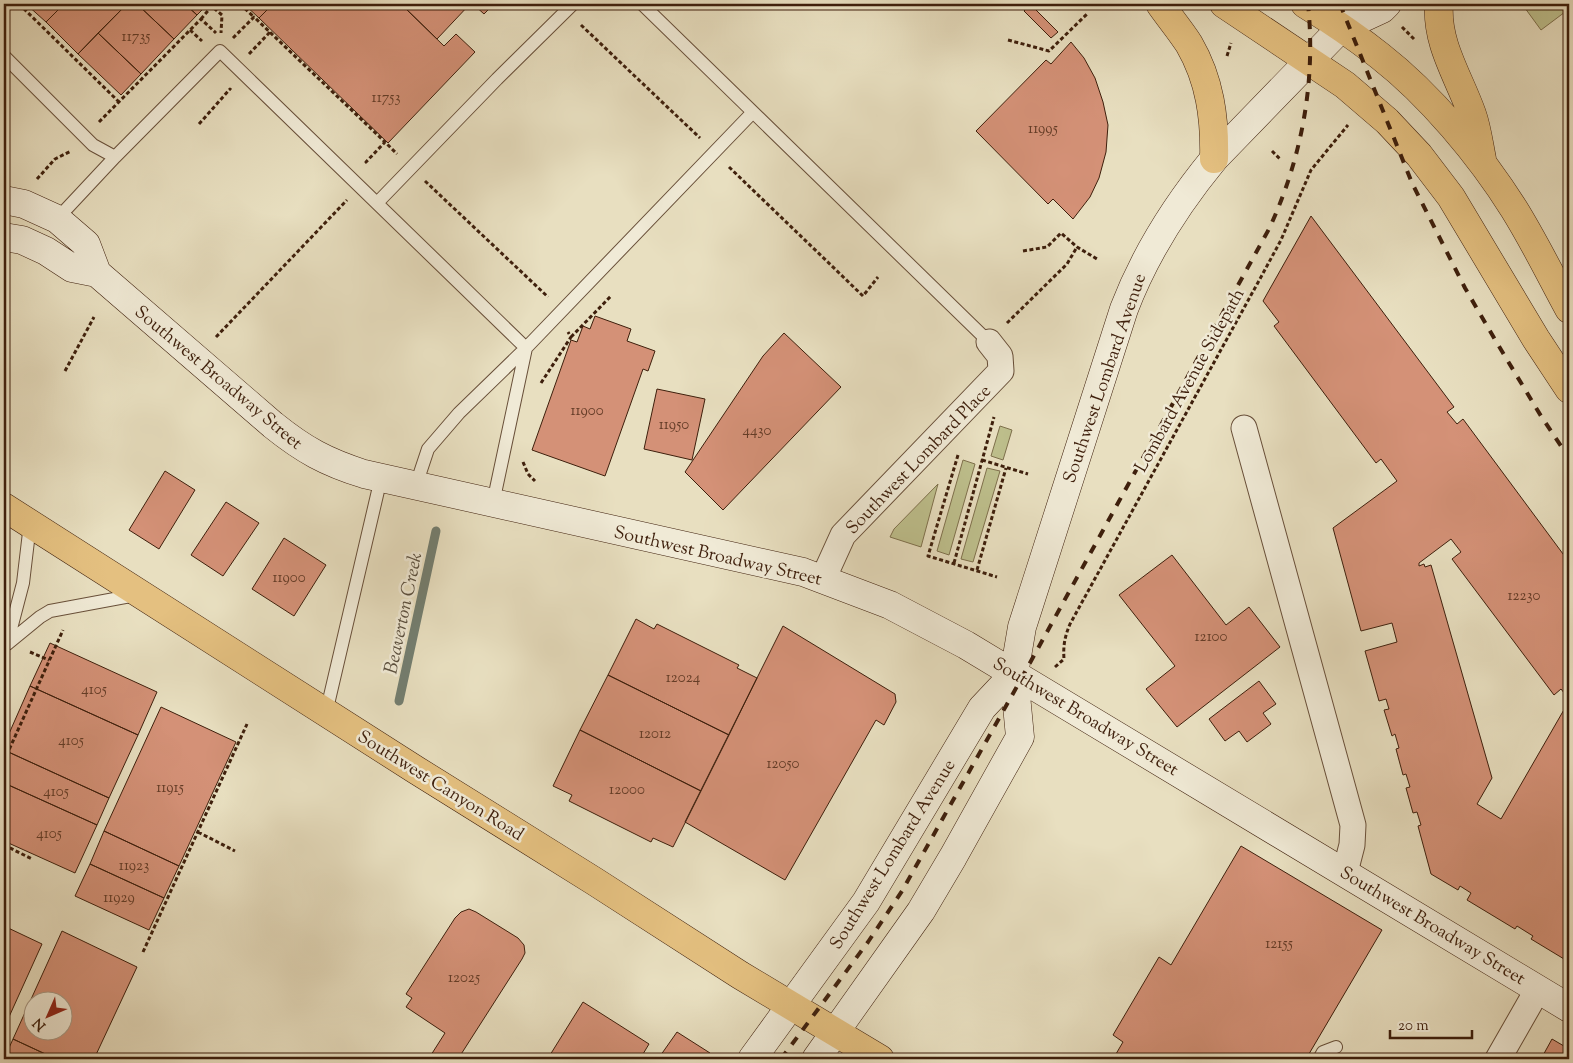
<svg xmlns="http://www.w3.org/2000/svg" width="1573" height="1063" viewBox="0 0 1573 1063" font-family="'Sorts Mill Goudy',serif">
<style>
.green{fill:#bec08d;stroke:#7e704c}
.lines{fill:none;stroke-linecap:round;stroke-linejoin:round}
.stream{stroke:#737e70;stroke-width:9}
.building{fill:#d49177;stroke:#3e1f0c;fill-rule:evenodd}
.lane-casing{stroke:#684f39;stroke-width:14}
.street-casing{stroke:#684f39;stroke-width:27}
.secondary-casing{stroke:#3e1f0c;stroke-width:29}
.primary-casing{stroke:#3e1f0c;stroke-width:29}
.path{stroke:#3e1f0c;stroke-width:3;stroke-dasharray:4 2.5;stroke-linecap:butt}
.lane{stroke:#f0ead6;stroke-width:12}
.street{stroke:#f0ead6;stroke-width:25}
.secondary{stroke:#f0ead6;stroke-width:28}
.primary{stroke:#e4c080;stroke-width:28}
.rail{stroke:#3e1f0c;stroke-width:4;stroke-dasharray:9 9;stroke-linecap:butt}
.labels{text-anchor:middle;stroke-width:5;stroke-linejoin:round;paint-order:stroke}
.number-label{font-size:15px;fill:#643c27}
.street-label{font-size:18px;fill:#3e1f0c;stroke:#f0ead6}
.water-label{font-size:19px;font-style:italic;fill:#594e3e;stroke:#f0ead6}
</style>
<rect width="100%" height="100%" fill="#e8dfc0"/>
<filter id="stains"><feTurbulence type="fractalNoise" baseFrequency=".004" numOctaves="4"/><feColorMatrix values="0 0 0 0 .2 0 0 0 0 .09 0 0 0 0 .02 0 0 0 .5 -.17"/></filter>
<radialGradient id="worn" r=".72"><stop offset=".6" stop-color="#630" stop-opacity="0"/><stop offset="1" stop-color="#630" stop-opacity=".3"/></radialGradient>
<path class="green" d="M1522,4h47v5l-28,21z
M1000,426l12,4 -9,30 -12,-4z
M963,460l12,4 -26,91 -12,-4z
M987,468l13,3 -27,91 -12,-3z
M938,484l-17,63 -31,-10 4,-8z"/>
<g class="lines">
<path class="stream" d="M399,701l37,-170"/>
</g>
<path class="building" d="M26,4h38l-18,18z
M64,4h63l-49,50 -32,-32z
M127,4h10l37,35 -33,35 -43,-41z
M137,4h48l12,11 -23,24z
M185,4h23l-11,11z
M244,4h29l-14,14z
M273,4h25l6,5 5,-5h92l43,42 12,-12 19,18 -87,91 -129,-125z
M298,4h11l-5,5z
M401,4h69l-33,35z
M473,4h21l-10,10z
M1030,4l28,28 -7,6 -27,-27z
M98,33l43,41 -20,21 -43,-41z
M1071,42l13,16 11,20 8,24 5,23 -2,27 -7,26 -9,19 -17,22 -20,-20 -5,5 -72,-73 70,-71 5,4z
M1311,216l143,191 -7,5 10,12 6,-5 106,143v137l-8,-10 -7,6 -102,-136 9,-7 -10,-13 -32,24v3l5,-2 1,3 6,-2 61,213 -15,26 24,15 68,-118v261l-38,-23 2,-3 -16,-10 -2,3 -48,-29 4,-7 -11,-7 -2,4 -27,-16 -13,-48 3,-1 -4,-13 -4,1 -7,-25 4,-1 -4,-13 -3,1 -7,-26 3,-1 -4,-14 -3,2 -8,-26 5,-1 -3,-10 -7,2 -14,-50 32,-9 -5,-19 -31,8 -28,-103 64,-47 -16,-22 -5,4 -102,-137 5,-4 -16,-21z
M595,316l36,13 -4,12 28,10 -7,20 -5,-2 -38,107 -73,-26 39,-110 6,2 6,-16 7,3z
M784,333l57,54 -118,123 -38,-38 78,-116z
M657,389l48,10 -13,61 -48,-11z
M165,471l30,19 -36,59 -30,-19z
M226,502l33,21 -36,53 -32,-21z
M284,538l42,27 -32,51 -42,-27z
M1172,555l54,70 23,-18 31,40 -103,80 -31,-38 29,-23 -56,-71z
M636,619l18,10 3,-5 82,41 -2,3 20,10 -28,57 -121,-60z
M783,626l112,68 1,8 -12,23 -8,-5 -91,160 -100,-58z
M50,643l107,49 -19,43 -108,-49z
M608,675l121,60 -28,56 -121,-61z
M1259,681l17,23 -13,9 8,11 -24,18 -8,-11 -14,10 -16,-22z
M30,686l108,49 -29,63 -105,-48v-5z
M161,707l75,35 -57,124 -75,-35z
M580,730l121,61 -28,56 -20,-9 -2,4 -82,-41 3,-6 -19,-9z
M4,750l105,48 -12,27 -93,-42z
M4,783l93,42 -22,48 -71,-32z
M104,831l75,35 -15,32 -74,-34z
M1241,846l141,84 -76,129h-193l10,-17 -10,-7 46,-78 12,8z
M90,864l74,34 -15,32 -74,-34z
M469,909l7,3 42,26 6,7 1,8 -3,6 -64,100h-20l-7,-4 14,-22 -39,-26 6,-9 -6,-4 49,-76 6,-6z
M4,926l38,18 -38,84z
M62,931l75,36 -43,92h-38l-43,-20zM32,1000h30v30h-30z
M583,1002l66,42 -9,15h-83l-7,-4z
M677,1032l33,21 -4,6h-48z
M13,1039l43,20h-52z
M1552,1039l17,10v10h-28z"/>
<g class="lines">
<defs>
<path id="lane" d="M642,4l347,338
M4,56l89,89 22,12
M378,202l119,-123 76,-75
M57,219l58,-62 105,-106 306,297
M416,485l12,-36 31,-36 67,-65 227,-236
M493,503l33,-155
M7,644l33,-27 10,-6 86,-16
M7,644l16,-61 7,-59
M326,713l55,-235
M1319,1059l4,-7 13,-5"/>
<path id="street" d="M1244,428l109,397 -1,20 -7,27
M823,579l20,-44 158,-164 -1,-15 -11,-14
M1498,1059l40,-70"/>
<path id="secondary" d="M1341,28l41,-19 5,-5
M4,200l20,4 33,15 29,25 11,29 176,152c31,25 53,37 91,49l439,98 87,33 76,40 603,363
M4,237l18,3 24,11 26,17 25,5
M752,1059l114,-157 116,-194 32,-34
M816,1059l105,-148 32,-54 67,-120 -6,-63 8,-47 102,-318c21,-55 53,-105 90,-150l127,-131 11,-24"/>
<path id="primary" d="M1160,4c9,13 20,26 29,40 21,36 26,74 25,115
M1224,4l121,81 42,36 32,34 32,42 85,142 33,50
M1305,4c26,16 51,33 75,52 50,39 100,99 134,153 20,32 37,67 55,100
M1439,4c-3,40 20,73 33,110 5,14 7,30 10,45
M4,507l412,263 178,111 146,94 140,84"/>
</defs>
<use href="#lane" class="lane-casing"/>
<use href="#street" class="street-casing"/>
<use href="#secondary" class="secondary-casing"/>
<use href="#primary" class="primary-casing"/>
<path class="path" d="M19,4l100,98
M209,4l13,11 -1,18
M240,4l14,13
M201,19l11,-13
M581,25l119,113
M1402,27l12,12
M190,30l12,11
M233,38l21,-21 131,125
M1008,40l41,11 38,-37
M249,54l21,-22
M1227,56l4,-13
M99,122l102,-103 15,14
M199,124l31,-35 1,1
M1272,151l8,8
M367,163l-1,-1 19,-20 12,12
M729,167l134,129 15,-19
M37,179l18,-20 16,-8
M425,181l123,116
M1023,251l24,-4 14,-14 16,14 20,12
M1007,323l60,-59 10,-17
M216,337l131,-137
M571,337l40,-41
M65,371l29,-54
M541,383l30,-46 -3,-5
M958,455l-30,101 69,21
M982,460l46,14
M523,462l5,12 7,7
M954,563l40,-146
M977,570l29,-102
M30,652l19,8
M1055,667l9,-8c-1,-14 1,-23 6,-35l191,-347 20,-37 30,-70 37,-45
M4,761l59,-131
M198,832l37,19
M4,845l28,14
M143,952l104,-228"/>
<use href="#lane" class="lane"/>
<use href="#street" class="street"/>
<use href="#secondary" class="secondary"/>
<use href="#primary" class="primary"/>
<path class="rail" d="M1340,4l72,179 53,105 32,55 44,73 28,42
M781,1059l87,-117 34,-51 113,-201 254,-461c33,-71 47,-148 39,-225"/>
</g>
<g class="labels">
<g class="number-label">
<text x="136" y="41">11735</text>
<text x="386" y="102">11753</text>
<text x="1043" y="133">11995</text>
<text x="587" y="415">11900</text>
<text x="674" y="429">11950</text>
<text x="757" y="435">4430</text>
<text x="289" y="582">11900</text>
<text x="1524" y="600">12230</text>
<text x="1211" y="641">12100</text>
<text x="683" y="682">12024</text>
<text x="94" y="694">4105</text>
<text x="655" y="738">12012</text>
<text x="71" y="745">4105</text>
<text x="783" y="768">12050</text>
<text x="170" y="792">11915</text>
<text x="627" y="794">12000</text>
<text x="56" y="796">4105</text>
<text x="49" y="838">4105</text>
<text x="134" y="870">11923</text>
<text x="119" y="902">11929</text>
<text x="1279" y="948">12155</text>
<text x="464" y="982">12025</text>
</g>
<g class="street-label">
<text transform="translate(219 377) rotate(40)" y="6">Southwest Broadway Street</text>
<text transform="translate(1104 378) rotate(-71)" y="6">Southwest Lombard Avenue</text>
<text transform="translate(1189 380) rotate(-61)" y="6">Lombard Avenue Sidepath</text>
<text transform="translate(918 459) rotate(-46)" y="6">Southwest Lombard Place</text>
<text transform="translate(718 555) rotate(13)" y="6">Southwest Broadway Street</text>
<text transform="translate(1086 716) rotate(31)" y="6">Southwest Broadway Street</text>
<text transform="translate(441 785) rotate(32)" y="6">Southwest Canyon Road</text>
<text transform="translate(892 854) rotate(-58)" y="6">Southwest Lombard Avenue</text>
<text transform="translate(1433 925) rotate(31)" y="6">Southwest Broadway Street</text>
</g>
<g class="water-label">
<text transform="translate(402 613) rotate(-78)" y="7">Beaverton Creek</text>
</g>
</g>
<rect width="1573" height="1063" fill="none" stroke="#e8dfc0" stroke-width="20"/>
<rect x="5" y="5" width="1563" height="1053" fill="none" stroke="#3e1f0c" stroke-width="2.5"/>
<rect x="10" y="10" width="1553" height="1043" fill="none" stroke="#3e1f0c"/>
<g transform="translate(48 1016) rotate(225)"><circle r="24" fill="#f0ead6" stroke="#a99985"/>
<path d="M0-4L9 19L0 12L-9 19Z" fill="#8f2418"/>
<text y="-8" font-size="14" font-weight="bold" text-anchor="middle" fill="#3e1f0c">N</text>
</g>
<path d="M1390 1030v8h82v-8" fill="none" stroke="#3e1f0c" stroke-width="2.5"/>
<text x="1398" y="1030" font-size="15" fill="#3e1f0c" stroke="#f0ead6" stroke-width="4" paint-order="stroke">20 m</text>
<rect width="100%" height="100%" filter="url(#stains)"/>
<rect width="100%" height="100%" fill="url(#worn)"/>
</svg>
